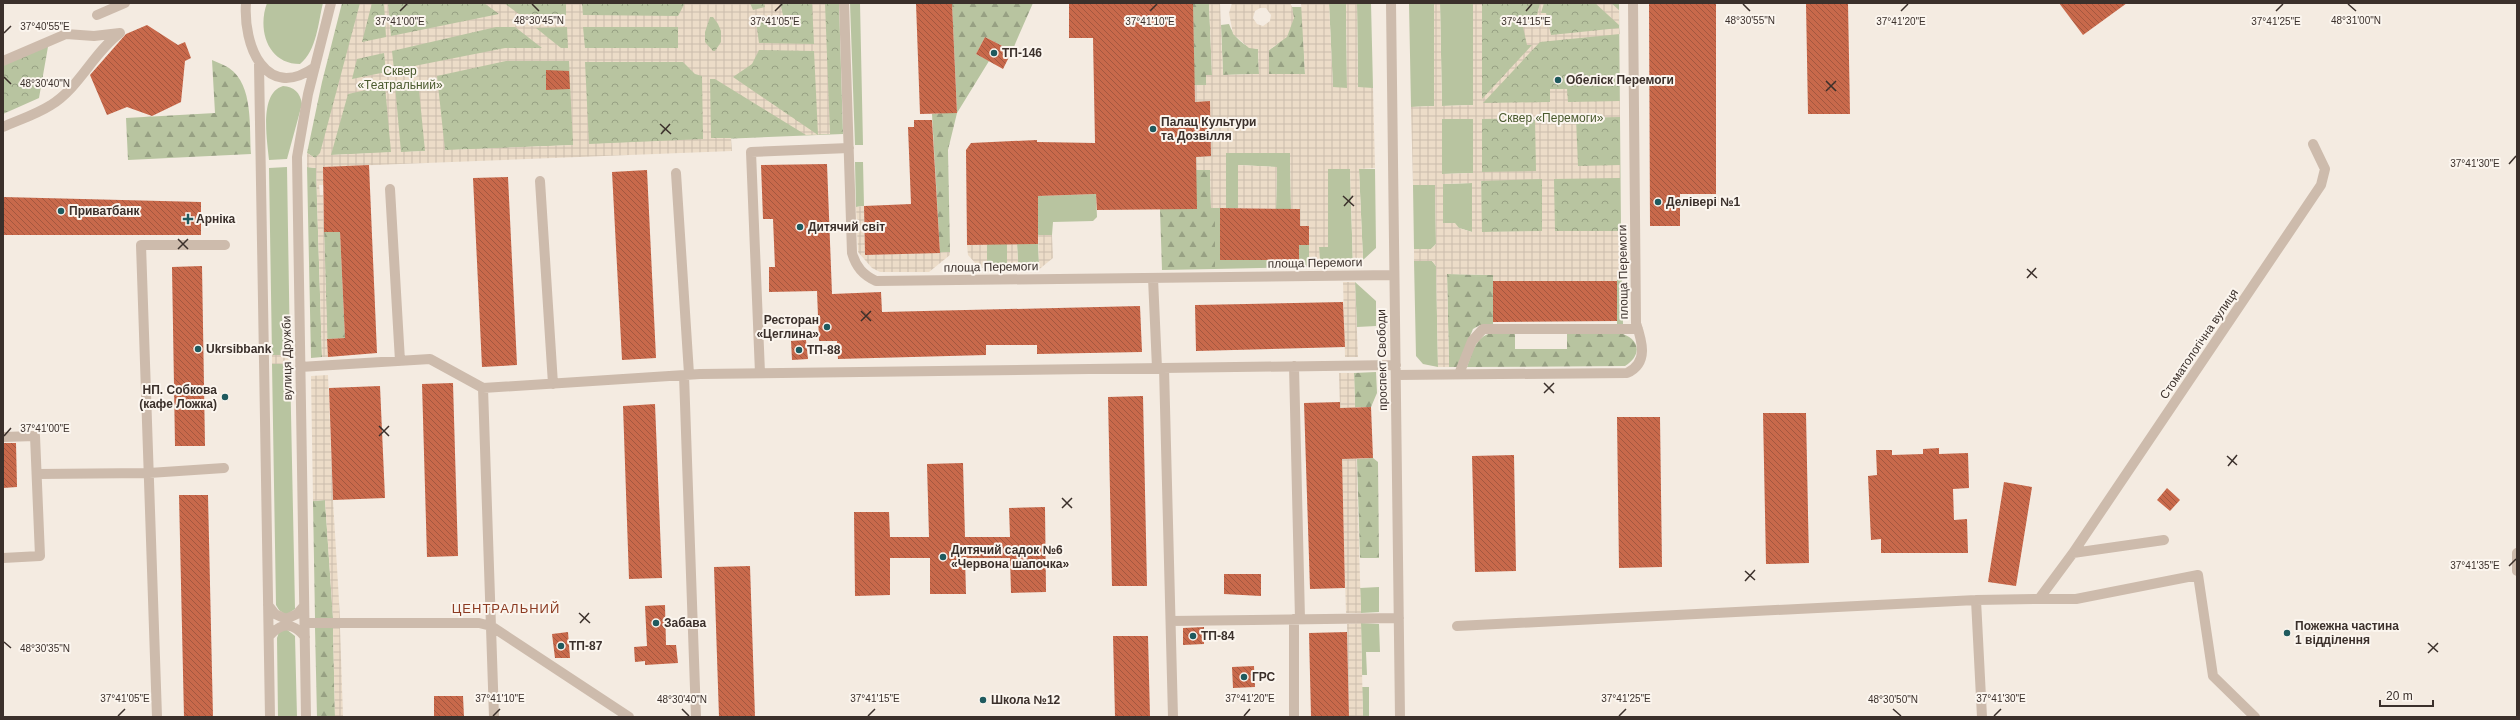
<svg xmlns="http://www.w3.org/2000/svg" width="2520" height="720" viewBox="0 0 2520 720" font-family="Arial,sans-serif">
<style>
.grass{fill:#b8c4a0}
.forest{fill:url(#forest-firs)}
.park{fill:url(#park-crowns)}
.plaza{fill:url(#plaza-grid);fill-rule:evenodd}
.building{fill:url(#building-back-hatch)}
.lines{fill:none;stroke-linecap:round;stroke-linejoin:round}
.minor{stroke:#cdbbac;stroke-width:10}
.ticks{fill:none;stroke:#3b302b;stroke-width:1.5}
.poi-dot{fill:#1f5a5e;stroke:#fbf5ee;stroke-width:1.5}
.labels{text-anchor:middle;stroke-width:4;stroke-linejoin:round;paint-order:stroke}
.poi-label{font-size:12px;font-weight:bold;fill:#3b302b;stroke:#fbf5ee;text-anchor:start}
.park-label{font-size:12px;fill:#4a5a2e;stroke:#fbf5ee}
.street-label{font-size:12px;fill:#3b302b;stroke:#fbf5ee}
.neighbourhood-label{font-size:13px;letter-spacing:1px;fill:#8c3b22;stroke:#fbf5ee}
.ticks-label{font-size:10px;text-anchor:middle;fill:#3b302b;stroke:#fbf5ee;stroke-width:4;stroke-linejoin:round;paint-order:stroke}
</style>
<defs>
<pattern id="forest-firs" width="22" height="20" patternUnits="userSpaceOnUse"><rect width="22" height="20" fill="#b8c4a0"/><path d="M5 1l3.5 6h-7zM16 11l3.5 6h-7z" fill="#97a083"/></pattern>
<pattern id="park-crowns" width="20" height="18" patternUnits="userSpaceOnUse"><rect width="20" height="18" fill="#b8c4a0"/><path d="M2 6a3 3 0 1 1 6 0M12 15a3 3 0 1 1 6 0" fill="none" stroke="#97a083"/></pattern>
<pattern id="plaza-grid" width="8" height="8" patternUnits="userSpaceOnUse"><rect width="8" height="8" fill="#ecdcc8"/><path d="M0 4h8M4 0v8" fill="none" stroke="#cbbdac"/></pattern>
<pattern id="building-back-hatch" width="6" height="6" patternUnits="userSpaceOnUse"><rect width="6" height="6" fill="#c8694b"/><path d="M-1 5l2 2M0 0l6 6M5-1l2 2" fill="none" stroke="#a4573f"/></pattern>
</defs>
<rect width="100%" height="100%" fill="#f4ebe1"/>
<path class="grass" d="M267,3h56c-5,20 -6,47 -23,61 -32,0 -43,-34 -33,-61z
M850,3h10l3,142h-8z
M1329,3h17l1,85h-14z
M1357,3h14l2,85h-15z
M1409,3h25v103l-23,1z
M1440,3h33v102l-31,1z
M283,86c11,1 17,6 19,18l-15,55 -18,1c-2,-21 -10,-67 14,-74z
M1442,119h31v54l-31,1z
M1226,153h64l1,56h-15l1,-42 -38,-2 -1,43h-12z
M855,162h8l1,44 -8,1z
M287,167l3,188h-18l-3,-187z
M1328,168l22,1 3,98h-33l-1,-20h9z
M1359,169h16l1,79 -13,12z
M1472,183v49l-29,-9v-39z
M1435,184l1,60 -5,5h-17l-1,-64z
M1096,194l1,23 -4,4 -40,1 -1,13h-14v-39z
M1215,208h5v52h79v-15h10v22l-94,2z
M987,244h20v19l-20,1z
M1017,244h21l1,19h-21z
M1414,261h18l4,5 2,101 -15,-3 -7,-8z
M1617,278l5,1 1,45h-6z
M1355,282l21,19v25l-19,1z
M272,364h18l5,245 -9,6 -7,-5 -3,-5z
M1379,587v25l-18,1 -1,-25z
M1361,623l18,1 1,28h-14l1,23h-5z
M286,629l9,7 2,81h-19l-1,-79 2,-6z
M1362,687h7v30h-6z"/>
<path class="forest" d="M952,3h81l-21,48 -27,-14 -9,17 13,7 -32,52 -9,37 2,102 -10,1 -8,-139 25,-2z
M1193,3h16l3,72 -6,10h-12z
M1292,7h10l3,67h-36v-24c15,-8 25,-26 23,-43z
M1229,24c5,14 15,23 29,25l1,25 -36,1 -2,-50z
M212,60c6,3 13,5 17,8 25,17 20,60 22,86l-123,6 -2,-42 89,-5z
M307,167l9,1 6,189 -11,1z
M1196,170h14l1,37 4,1v61l-53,1 -2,-61z
M324,232h16l5,106 -18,1z
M1447,274l46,1v50h-13l-7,4 -16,38h-8z
M1488,334h27v15h52v-15h56c19,7 17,23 2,32l-158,1c5,-13 7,-27 21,-33z
M1376,372l1,21 -6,14h-16l-1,-34z
M1373,458l5,4 1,96h-19l-3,-99z
M325,500l8,118h-18l-2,-117z
M315,628h18l2,89h-18z"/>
<path class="park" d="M342,3h497l4,131 -512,21 -16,3 -8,-5 15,-71z
M1482,3h137l2,228 -140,1z
M49,41l-10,57 -36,16v-51z"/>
<path class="plaza" d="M360,3h12l-10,39 24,-5 -2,-34h4l3,33 108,-22 -15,-11h20l15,11 47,1v-12h16l1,12 95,1 7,-13h65l3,7 12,-3 -1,-4h16l4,16 -9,2v5l-6,2 -2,-9 -11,2 3,22 55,1 -2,-41h13l5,131 -24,1 -91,-56h-5l1,59h20l1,13 -409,16 1,18h-5l1,10h3l5,162h-6l-6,-189 -9,-1v-14l8,5 5,-5zM710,17h3l5,7 3,7v11l-6,9h-2l-8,-9v-10zM496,27h19l27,21h-37l-111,22 -2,-19zM567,27l1,21h-7l-25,-20zM583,27h95v21h-93zM759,50l55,1 4,84 -85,-58 19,-13zM384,53l2,19 -34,7 5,-20zM506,61h63l4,84 -128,5 -8,-74zM585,62h98l12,12 7,2 1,63 -114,5zM418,80l7,71 -24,1 -6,-67zM385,86l6,66 -60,3 17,-61z
M1209,3h11l3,72 36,-1 -1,-25 -9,-1 -16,-14 -4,-21 3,-10h58l2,4 2,11 -7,19 -18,13v24h36l-4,-71h28l4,84 14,1 -1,-85h11l1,84 15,1 2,80 -16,1 4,91 -7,7h-3l-3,-98h-22v78h-9l1,20h-11v-41h-9v-17h-9l-1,-56h-64v55h-15l-1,-38h-14l-1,-14h16l-1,-54h-15l-1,-17h12v-10h6zM1260,8h6l5,7 -1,6 -7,5 -6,-2 -4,-6 2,-7z
M1434,3h6l2,103 31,-1v-102h9v96l50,-54h-5l-6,-27 16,-3 3,-12h4l-3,10h5l5,22 68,-7 1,6 -80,8 -57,61 67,-1v-13h17l1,13 52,-1v16l-44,1 2,48 42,-1v13l-66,1 1,52h66l1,48 -5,-1v3h-124v-6l-46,-1 2,93h-11l-2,-101 -4,-5h-18v-12h17l5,-5 -1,-59h-22l-2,-78 23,-1zM1535,118l1,53 -54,1v-53zM1442,119h31v54l-31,1zM1542,179v52l-60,1 -1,-51zM1472,183v49l-13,-4 -4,-5h-12v-39z
M1595,3h16l8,7v15z
M1238,165l39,2 -1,42 -38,-1z
M864,206l1,49 85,-3v3l-21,17h-49l-8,-4 -14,-16 -2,-45z
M1038,235h14l1,23 -16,13 -48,1 -13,-8 -8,-9 -1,-10 20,-1v19h20v-19h10l1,19h21z
M1343,282h12l3,75h-13z
M272,355h18v9h-18z
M1339,373h15l7,240h-15z
M328,375l5,125 7,118h-7l-8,-118 -12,1 -2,-125z
M1361,623l2,94h-14l-2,-93z
M333,628h7l3,89h-8z"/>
<path class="building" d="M916,3h36l5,110 -37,1z
M1069,3h124l2,99 15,-1 1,55 -15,1 1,52 -100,1 -1,-16 -58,2v48l-71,1 -1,-95 5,-7 66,-3v2l58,1 -2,-105h-24z
M1649,3h67v191h-36v32h-30z
M1806,3h42l2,111h-42z
M2059,3h68l-44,32z
M147,25l31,20 7,-3 6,16 -6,3 -4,41 -29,14 -25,-9 -20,8 -17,-40 36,-41z
M985,37l27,14 -9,18 -27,-15z
M546,70l23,1 1,18 -24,1z
M914,120h18l8,133 -75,2 -1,-49 47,-2 -3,-77h6z
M827,164l5,130 49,-2 1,20 258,-6 2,46 -105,2v-9h-51v10l-148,4 -1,-18h-18l-2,-50 -48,1v-25h6l-2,-48h-10l-2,-54z
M369,165l8,188 -49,4 -1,-18 18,-1 -5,-106h-16l-1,-65z
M647,170l9,188 -34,2 -10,-188z
M508,177l9,188 -35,2 -9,-189z
M3,197l198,5v33h-198z
M1220,208l80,1v17h9v19h-10v15h-79z
M202,266l3,180h-30l-3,-179z
M1493,281h124v40l-124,1z
M1343,302l2,45 -149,4 -1,-46z
M806,340l2,19 -16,1 -1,-19z
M453,383l5,173 -31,1 -5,-173z
M380,386l5,112 -52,2 -4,-112z
M1143,396l4,190h-35l-4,-189z
M1340,402v6l31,-1 2,51 -31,1 3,129 -35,1 -6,-186z
M655,404l7,174 -33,1 -6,-173z
M1763,413h43l3,150 -43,1z
M1617,417h43l2,150 -43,1z
M3,443h13l1,44 -14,1z
M1939,448v6l29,-1 1,35 -16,1 1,31 13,-1 1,34h-87v-14l-10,1 -3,-64 9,-1 -1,-25h16v5l31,-1v-5z
M1514,455l2,116 -41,1 -3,-116z
M963,463l2,74h45l-1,-29 36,-1 1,85 -35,1 -1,-35h-45l1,36h-36v-36h-40v37l-35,1 -1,-84h35l1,25h39l-2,-73z
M2004,482l28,5 -16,99 -28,-4z
M2167,488l13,12 -10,11 -13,-11z
M179,495h29l5,222h-29z
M750,566l5,151h-36l-5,-150z
M1224,574h37v22l-37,-2z
M665,605l1,40h10l2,18 -33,2v-4l-10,1 -1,-15 13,-1 -2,-40z
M1204,627v17l-21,1v-17z
M568,632l2,26h-15l-3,-24z
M1347,632l2,85h-38l-2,-84z
M1113,636h35l2,81h-35z
M1254,666l1,21 -22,1 -1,-21z
M434,696h29l1,21h-30z"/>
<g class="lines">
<path class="minor" d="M246,3c-3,42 19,99 69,64
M844,3l8,250c4,14 11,22 24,28l518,-6
M1391,3l9,714
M97,15l28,-12
M3,61l63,-27 28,2 26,-3c-27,20 -41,55 -69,72 -14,9 -32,15 -48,22
M259,64l11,653
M676,173l13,201
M540,181l13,203
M390,189l10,172
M1153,278l4,90
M1294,366l6,253
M300,367l130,-8 53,29 217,-14 696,-9
M1164,368l9,349
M760,373l-9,-221 98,-4
M1459,374l13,-33 11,-12h155
M684,375l12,342
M1396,375l231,-2c22,-10 15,-32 9,-50l-3,-320
M483,388l11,329
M3,437l32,-1 5,120 -37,2
M37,474l112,-1 75,-5
M2073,553l248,-368 4,-16 -12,-25
M2517,553v18
M2039,599h37l122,-24 15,101 42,41
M1976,600l6,117
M268,605l7,9 11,5 11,-5 7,-8
M1294,619v98
M1171,621l228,-3
M305,623h174l12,3 138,91
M1457,626l519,-26 63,-1 34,-46 91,-13
M269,636c13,-14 24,-14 36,1
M157,717l-16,-472h84
M306,717l-9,-560 11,-63 23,-91"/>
</g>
<path class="ticks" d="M532,4l7,7M1743,4l7,7M2348,4l8,7M400,11l7,-7M775,11l7,-7M1150,11l7,-7M1526,11l6,-7M1901,11l7,-7M2276,11l7,-7M4,33l7,-7M4,77l7,7M1826,81l10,10M1826,91l10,-10M660,124l11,10M661,134l9,-10M2509,164l7,-8M1343,196l11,10M1344,206l9,-10M178,239l10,10M178,249l10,-10M2027,269l10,9M2027,278l9,-10M861,311l10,10M861,321l10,-10M1544,383l10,10M1544,393l10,-10M379,426l10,10M4,436l7,-8M379,436l10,-10M2227,456l10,9M2228,466l9,-11M1062,498l10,10M1062,508l10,-10M2509,566l7,-7M1745,571l10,9M1745,581l10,-11M579,613l11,10M580,623l9,-10M4,642l7,6M2428,643l10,9M2428,653l10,-10M682,709l7,7M1893,709l8,7M118,716l7,-7M493,716l7,-7M868,716l7,-7M1244,716l6,-7M1619,716l7,-7M1994,716l7,-7"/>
<g class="poi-dot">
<circle cx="994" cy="53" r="4"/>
<circle cx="1558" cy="80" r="4"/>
<circle cx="1153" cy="129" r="4"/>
<circle cx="1658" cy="202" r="4"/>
<circle cx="61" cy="211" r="4"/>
<path d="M186 213h4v4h4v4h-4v4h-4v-4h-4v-4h4z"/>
<circle cx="800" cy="227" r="4"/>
<circle cx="827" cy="327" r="4"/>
<circle cx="198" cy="349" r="4"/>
<circle cx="799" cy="350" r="4"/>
<circle cx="225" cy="397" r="4"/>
<circle cx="943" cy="557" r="4"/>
<circle cx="656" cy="623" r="4"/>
<circle cx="2287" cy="633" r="4"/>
<circle cx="1193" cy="636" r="4"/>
<circle cx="561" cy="646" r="4"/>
<circle cx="1244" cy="677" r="4"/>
<circle cx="983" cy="700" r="4"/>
</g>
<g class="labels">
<g class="poi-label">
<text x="1002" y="57">ТП-146</text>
<text x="1566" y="84">Обеліск Перемоги</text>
<text x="1161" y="126">Палац Культури<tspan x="1161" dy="14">та Дозвілля</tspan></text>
<text x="1666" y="206">Делівері №1</text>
<text x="69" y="215">Приватбанк</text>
<text x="196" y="223">Арніка</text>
<text x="808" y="231">Дитячий світ</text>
<text x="819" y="324" text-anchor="end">Ресторан<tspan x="819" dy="14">«Цеглина»</tspan></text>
<text x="206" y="353">Ukrsibbank</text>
<text x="807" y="354">ТП-88</text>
<text x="217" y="394" text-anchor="end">НП. Собкова<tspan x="217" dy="14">(кафе Ложка)</tspan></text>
<text x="951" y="554">Дитячий садок №6<tspan x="951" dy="14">«Червона шапочка»</tspan></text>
<text x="664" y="627">Забава</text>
<text x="2295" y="630">Пожежна частина<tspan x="2295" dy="14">1 відділення</tspan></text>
<text x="1201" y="640">ТП-84</text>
<text x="569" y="650">ТП-87</text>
<text x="1252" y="681">ГРС</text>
<text x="991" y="704">Школа №12</text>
</g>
<g class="park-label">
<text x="400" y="75">Сквер<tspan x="400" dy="14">«Театральний»</tspan></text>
<text x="1551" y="122">Сквер «Перемоги»</text>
</g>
<g class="street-label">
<text transform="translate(1315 263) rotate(-1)" y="4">площа Перемоги</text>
<text transform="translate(991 267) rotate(-1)" y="4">площа Перемоги</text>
<text transform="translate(1623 272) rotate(-91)" y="4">площа Перемоги</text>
<text transform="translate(2199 344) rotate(-56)" y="4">Стоматологічна вулиця</text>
<text transform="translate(287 358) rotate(-91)" y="4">вулиця Дружби</text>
<text transform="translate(1382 360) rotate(-91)" y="4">проспект Свободи</text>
</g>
<g class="neighbourhood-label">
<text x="506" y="613">ЦЕНТРАЛЬНИЙ</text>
</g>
</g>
<g class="ticks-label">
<text x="2356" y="24">48°31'00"N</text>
<text x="539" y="24">48°30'45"N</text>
<text x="1750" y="24">48°30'55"N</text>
<text x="775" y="25">37°41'05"E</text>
<text x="1150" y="25">37°41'10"E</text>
<text x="1526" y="25">37°41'15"E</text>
<text x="400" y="25">37°41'00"E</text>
<text x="1901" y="25">37°41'20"E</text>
<text x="2276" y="25">37°41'25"E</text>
<text x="45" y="30">37°40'55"E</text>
<text x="45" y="87">48°30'40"N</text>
<text x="2475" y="167">37°41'30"E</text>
<text x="45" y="432">37°41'00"E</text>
<text x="2475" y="569">37°41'35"E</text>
<text x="45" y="652">48°30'35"N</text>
<text x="125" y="702">37°41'05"E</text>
<text x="500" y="702">37°41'10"E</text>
<text x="875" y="702">37°41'15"E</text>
<text x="1250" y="702">37°41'20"E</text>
<text x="1626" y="702">37°41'25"E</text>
<text x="2001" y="702">37°41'30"E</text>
<text x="682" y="703">48°30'40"N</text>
<text x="1893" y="703">48°30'50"N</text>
</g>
<rect width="2520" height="720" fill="none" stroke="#3b302b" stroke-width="8"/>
<path d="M2380 700v6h53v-6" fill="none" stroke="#3b302b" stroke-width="2"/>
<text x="2386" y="700" font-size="12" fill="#3b302b" stroke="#fbf5ee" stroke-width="3" paint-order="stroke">20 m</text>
</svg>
